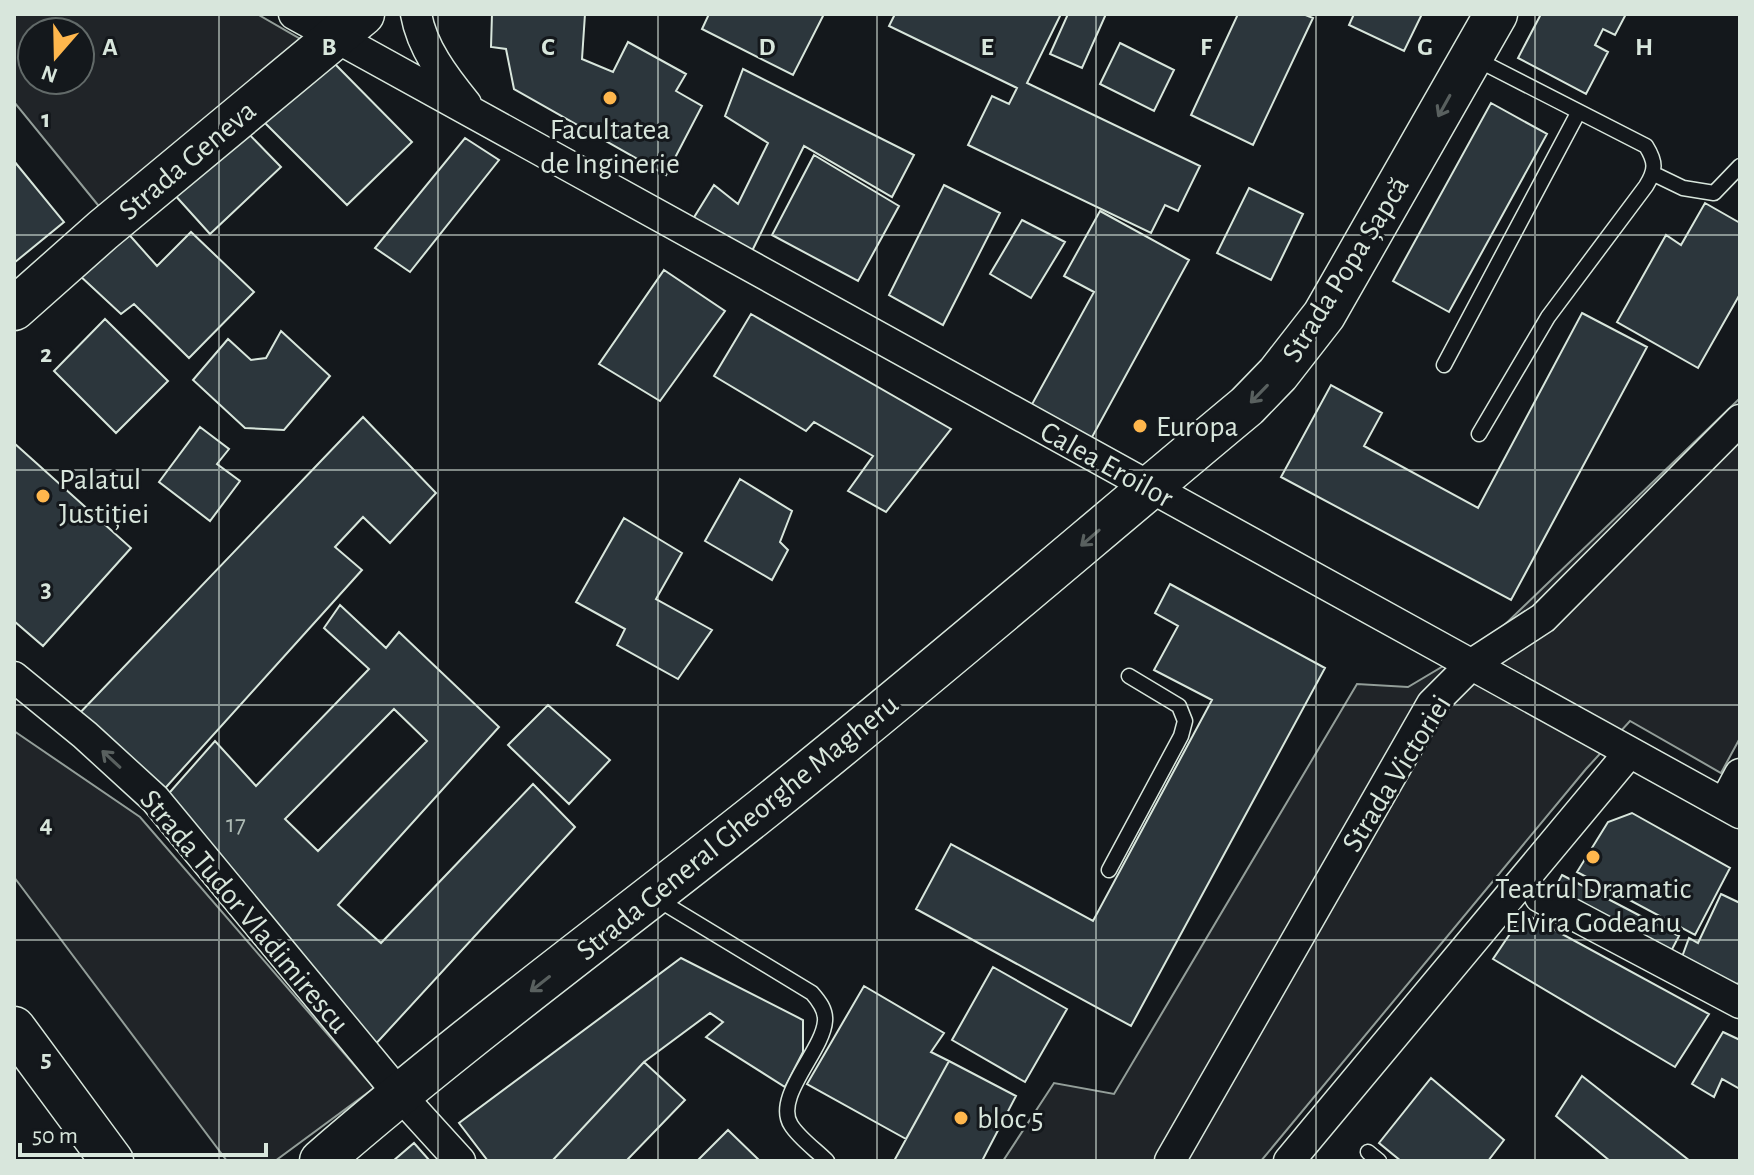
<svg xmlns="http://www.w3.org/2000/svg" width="1754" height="1175" viewBox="0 0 1754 1175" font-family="'Alegreya Sans',sans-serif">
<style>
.green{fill:#202428;stroke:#939e99;stroke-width:2;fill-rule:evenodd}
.building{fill:#2c363c;stroke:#d8e6dc;stroke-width:2;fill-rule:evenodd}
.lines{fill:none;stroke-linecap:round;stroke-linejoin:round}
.lane-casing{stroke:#d8e6dc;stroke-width:17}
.street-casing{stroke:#d8e6dc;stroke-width:33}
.secondary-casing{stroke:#d8e6dc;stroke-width:45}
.lane{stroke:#14181c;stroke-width:14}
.street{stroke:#14181c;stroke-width:30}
.secondary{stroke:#14181c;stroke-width:42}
.oneway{stroke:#59605f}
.grid{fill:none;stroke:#d8e6dc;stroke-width:2;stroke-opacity:0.55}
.poi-dot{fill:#ffb74d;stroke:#14181c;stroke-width:3}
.labels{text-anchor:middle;stroke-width:6;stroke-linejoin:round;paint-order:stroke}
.number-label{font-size:26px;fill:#adbab4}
.poi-label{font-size:30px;fill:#d8e6dc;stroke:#14181c;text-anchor:start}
.street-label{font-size:30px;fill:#d8e6dc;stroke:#14181c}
.grid-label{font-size:26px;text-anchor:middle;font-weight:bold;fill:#d8e6dc;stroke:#14181c;stroke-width:6;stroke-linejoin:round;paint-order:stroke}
</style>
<rect width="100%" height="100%" fill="#14181c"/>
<path class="green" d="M14,14h243l45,26 -200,170 -88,-108zM32,32h48v48h-48z
M1740,398v340l-19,35 -91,-52 -44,48 -325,392h-258l51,-78 60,11 243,-410 51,3 84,-50z
M14,731l126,86 234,271 -99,73h-48l-213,-284z"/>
<path class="building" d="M492,14h93l-3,45 31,13 15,-30 58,32 -10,17 26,15 -36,69 -152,-86 -8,-40 -15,-2z
M709,14h115l-31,61 -91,-46z
M895,14h166l-34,69 173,83 -22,45 -13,-6 -14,28 -183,-88 24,-49 17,8 8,-16 -128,-62z
M1068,14h38l-24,54 -32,-14z
M1238,14h65l10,4 -60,127 -62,-30z
M1354,14h68l-18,37 -55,-26z
M1541,14h85l-11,21 -12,-6 -8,16 13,7 -22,42 -68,-36z
M1120,43l54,27 -20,41 -54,-27z
M331,60l81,82 -65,63 -84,-84z
M743,69l171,86 -22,42 -88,-51 -53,107 -58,-34 21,-34 24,19 30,-61 -43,-27z
M1491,103l56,31 -98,178 -56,-31z
M244,129l37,38 -71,67 -37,-41z
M465,138l34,22 -89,112 -35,-24z
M814,155l85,51 -41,75 -86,-46z
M14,161l50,61 -50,41z
M944,185l56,28 -57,112 -54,-30z
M1249,188l54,26 -32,66 -54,-27z
M1705,203l35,20v71l-42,74 -81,-46 49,-87 15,10z
M1100,211l89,49 -98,179 -60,-33 63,-114 -30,-16z
M1022,220l43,22 -34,56 -41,-24z
M125,230l32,36 34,-34 63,60 -65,66 -55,-54 -13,10 -43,-40z
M664,270l61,41 -65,90 -61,-37z
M1582,313l65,34 -136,253 -230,-123 50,-92 51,28 -18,33 114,62z
M751,314l200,115 -65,83 -38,-21 25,-35 -59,-34 -8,9 -92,-55z
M105,319l63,62 -52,52 -62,-62z
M281,331l49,45 -46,54 -39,-2 -52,-48 35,-41 23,21 15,-2z
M363,417l73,76 -46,50 -27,-26 -28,30 27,23 -203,225 -84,-77z
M200,427l29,22 -12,15 23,17 -30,40 -51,-39z
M14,443l117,105 -88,98 -29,-25z
M740,479l52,32 -12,31 8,8 -16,30 -67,-39z
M624,518l58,35 -26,46 56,31 -34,49 -61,-34 8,-16 -49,-27z
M1170,584l155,84 -194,358 -215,-117 35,-65 142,77 119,-221 -58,-30 24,-44 -23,-13z
M340,605l46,43 13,-16 100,95 -161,178 43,38 152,-159 42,43 -203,221 -209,-248 52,-59 41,45 113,-117 -45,-41zM394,709l33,32 -109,110 -33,-32z
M548,705l62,55 -41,44 -61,-59z
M1632,813l98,55 -35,67 -118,-63 31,-50z
M1562,875l117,61 -11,21 -118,-60z
M1721,894l19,9v77l-7,14 -54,-29 10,-27 9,5z
M1529,916l180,98 -34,53 -182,-108 25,-37z
M681,958l122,62v32l-18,35 -79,-50 17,-15 -13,-9 -66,49 -92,99h-64l-29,-38z
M993,967l74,42 -42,73 -73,-42z
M864,986l80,47 -13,19 18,9 -43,78 -99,-55z
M1723,1032l17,8v49l-18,-10 -8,18 -22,-13z
M949,1061l67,35 -34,65h-88z
M644,1062l41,38 -57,59 2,2h-78z
M1582,1076l108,85h-80l-54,-45z
M1431,1078l73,62 -16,21h-87l-22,-18z
M728,1130l32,31h-63z
M414,1143l16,18h-37z"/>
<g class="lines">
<defs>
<path id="lane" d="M1476,59l170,87c10,16 10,24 0,40l-98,131 -69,117
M1654,174l29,14 31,5 26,-27
M1444,365l134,-252
M1109,870l72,-134 4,-15 -6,-15 -50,-30
M657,899l155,94c7,8 14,17 13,28 -2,30 -52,76 -34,104 8,13 25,25 36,36
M1368,1152l11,9"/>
<path id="street" d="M294,14l1446,799
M416,14c6,34 28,63 50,90
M14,677l71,58 70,64 244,295 61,67
M1724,804l16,-30
M1540,897l200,106
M1170,1161l262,-457 40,-40 71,-46 197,-198
M1289,1161l340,-408"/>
<path id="secondary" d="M14,309l89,-79 260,-216
M14,1028l98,133
M321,1161c143,-124 296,-236 443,-353 164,-131 322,-268 483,-402l31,-32 46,-59 172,-301"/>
</defs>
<use href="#lane" class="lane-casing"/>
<use href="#street" class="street-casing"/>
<use href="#secondary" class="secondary-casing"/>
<use href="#lane" class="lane"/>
<use href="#street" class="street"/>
<use href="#secondary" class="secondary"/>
</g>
<defs><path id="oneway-shaft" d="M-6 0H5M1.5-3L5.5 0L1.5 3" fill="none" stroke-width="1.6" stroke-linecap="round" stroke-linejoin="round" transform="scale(2)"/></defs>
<g class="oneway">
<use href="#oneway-shaft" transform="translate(1444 106) rotate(119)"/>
<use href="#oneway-shaft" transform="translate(1259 394) rotate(134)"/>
<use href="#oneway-shaft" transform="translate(1090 538) rotate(139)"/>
<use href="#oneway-shaft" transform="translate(111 759) rotate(-137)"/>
<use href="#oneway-shaft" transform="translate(540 984) rotate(142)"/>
</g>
<path class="grid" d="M219,14v1147M438,14v1147M658,14v1147M877,14v1147M1096,14v1147M1316,14v1147M1535,14v1147M14,235h1726M14,470h1726M14,705h1726M14,940h1726"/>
<g class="poi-dot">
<circle cx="610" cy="98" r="8"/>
<circle cx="1140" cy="426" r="8"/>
<circle cx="43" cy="496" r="8"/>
<circle cx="1593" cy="857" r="8"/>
<circle cx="961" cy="1118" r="8"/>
</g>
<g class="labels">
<g class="number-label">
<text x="236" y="832">17</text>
</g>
<g class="poi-label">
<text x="610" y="139" text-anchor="middle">Facultatea<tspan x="610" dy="34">de Inginerie</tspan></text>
<text x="1156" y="436">Europa</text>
<text x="59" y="489">Palatul<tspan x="59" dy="34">Justiției</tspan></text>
<text x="1593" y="898" text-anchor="middle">Teatrul Dramatic<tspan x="1593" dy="34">Elvira Godeanu</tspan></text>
<text x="977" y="1128">bloc 5</text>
</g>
<g class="street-label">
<text transform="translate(187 160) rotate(-40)" y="10">Strada Geneva</text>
<text transform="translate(1345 269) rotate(-58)" y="10">Strada Popa Șapcă</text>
<text transform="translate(1107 464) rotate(29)" y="10">Calea Eroilor</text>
<text transform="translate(1396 773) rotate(-58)" y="10">Strada Victoriei</text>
<text transform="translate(737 827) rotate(-39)" y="10">Strada General Gheorghe Magheru</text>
<text transform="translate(245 911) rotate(50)" y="10">Strada Tudor Vladimirescu</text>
</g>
</g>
<g class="grid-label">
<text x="110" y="55">A</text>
<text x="329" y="55">B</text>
<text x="548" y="55">C</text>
<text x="767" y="55">D</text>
<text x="987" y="55">E</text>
<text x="1206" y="55">F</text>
<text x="1425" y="55">G</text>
<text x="1644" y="55">H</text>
<text x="46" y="127">1</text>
<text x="46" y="362">2</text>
<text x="46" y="597">3</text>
<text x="46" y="832">4</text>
<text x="46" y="1067">5</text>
</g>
<rect width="1754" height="1175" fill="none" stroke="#d8e6dc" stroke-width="32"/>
<g transform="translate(56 56) rotate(200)"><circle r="38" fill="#14181c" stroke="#626a69" stroke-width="2"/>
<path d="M0-6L14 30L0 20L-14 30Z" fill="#ffb74d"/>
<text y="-12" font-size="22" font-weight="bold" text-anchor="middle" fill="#d8e6dc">N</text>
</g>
<path d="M20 1143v12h246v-12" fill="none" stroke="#d8e6dc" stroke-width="4"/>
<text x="32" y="1143" font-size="24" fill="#d8e6dc" stroke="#14181c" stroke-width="6" paint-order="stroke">50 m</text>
</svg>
